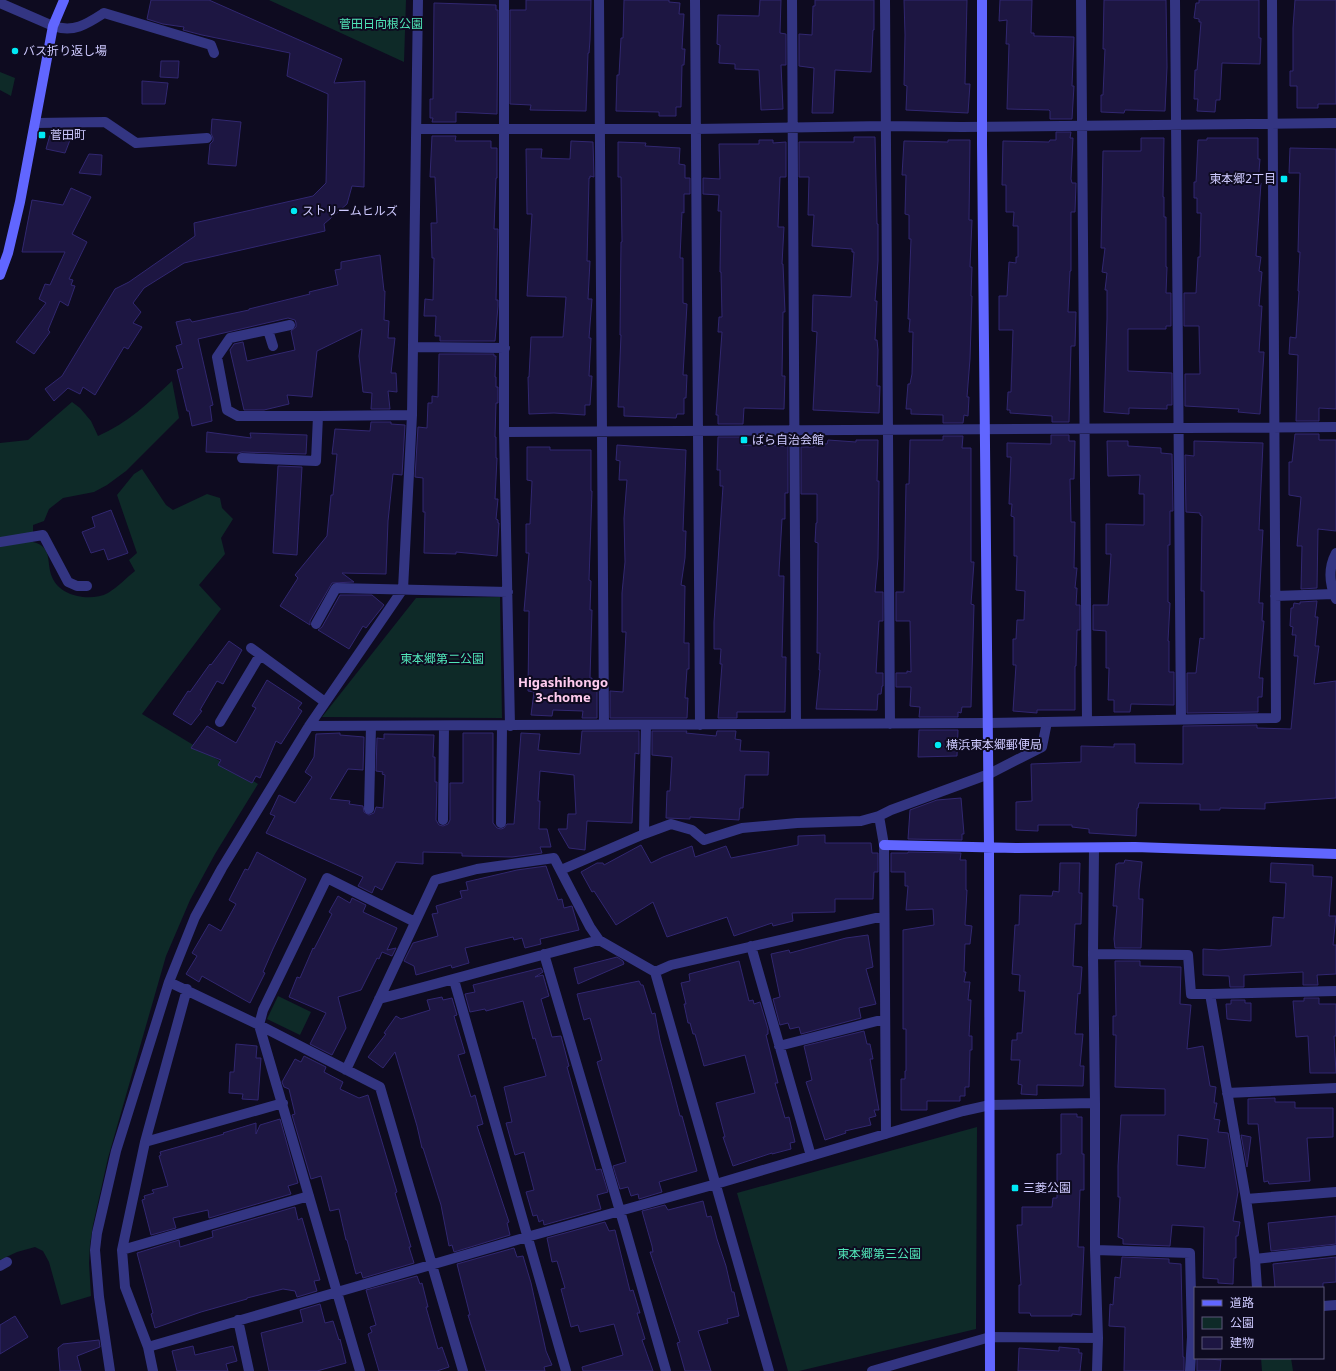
<svg xmlns="http://www.w3.org/2000/svg" width="1336" height="1371" viewBox="0 0 1336 1371" font-family="'Noto Sans','Noto Sans JP',sans-serif">
<style>
.green{fill:#0e2a28}
.building{fill:#1d1642;stroke:#312770;fill-rule:evenodd}
.lines{fill:none;stroke-linecap:round;stroke-linejoin:round}
.lane{stroke:#333582;stroke-width:10}
.street{stroke:#333582;stroke-width:10}
.secondary{stroke:#6166ff;stroke-width:10}
.poi-dot{fill:#00eaf5;stroke:#0e0b20;stroke-width:1.5}
.labels{text-anchor:middle;stroke-width:4;stroke-linejoin:round;paint-order:stroke}
.park-label{font-size:12px;fill:#50e5b8;stroke:#0e0b20}
.poi-label{font-size:12px;fill:#cecaff;stroke:#0e0b20;text-anchor:start}
.neighbourhood-label{font-size:13px;font-weight:bold;fill:#ffccef;stroke:#0e0b20}
</style>
<rect width="100%" height="100%" fill="#0e0b20"/>
<path class="green" d="M269,0h137l-2,62z
M0,72l15,6 -4,18 -11,-6z
M172,381l7,37 -53,53 -19,14 -13,7 -31,6 -14,11 -5,12 -11,4v17c20,5 13,20 19,35 8,20 39,25 56,16 10,-6 18,-15 27,-22l-6,-11 8,-7 -20,-58 17,-21 8,-5 24,36 7,5 34,-16 13,4 2,10 11,11 -12,19 4,16 -26,31 22,24 -79,105 116,70 -43,70 -25,46 -24,56 -58,202 -15,67 -3,19 -1,19 2,33 -30,9 -12,-43 -6,-11 -8,-4 -18,5 -17,8v-817l28,-3 44,-38 8,6 11,13 7,15c30,-13 50,-33 74,-55z
M500,597l2,121 -180,-1 94,-119z
M278,996l33,16 -11,23 -33,-16z
M977,1127l-1,202 -177,42h-11l-51,-178z
M1261,1358h30l2,13h-31z"/>
<path class="building" d="M151,0h58l133,59 -8,24 31,-2 -1,106 -12,-1 -5,18 -23,20 1,7 -141,32 -40,25 -11,15 8,9 -8,11 9,4 -14,22 -4,-2 -29,48 -12,-8 -3,7 -12,-6 -14,13 -9,-12 17,-13 53,-87 14,-7 66,-46 -1,-13 119,-27 13,-13 2,-89 -41,-18 3,-23 -88,-18 -19,-5 1,-3 -21,-3 -16,-5z
M526,0h65l-1,40 -1,13h-1l-2,58 -56,-1 1,-5 -21,-1v-94h16z
M624,0h45v2l11,1 -1,11h5l-2,35h3l-1,16h-2l-1,42h-5v9h-17v-4l-43,-1 1,-36h2l2,-37h2z
M760,0h21l-1,33 6,1v31h-5l2,44 -22,1 -2,-40 -24,-1v-5l-16,-1 1,-18 -3,-1 1,-29 41,1z
M815,0h59v30h-1l-2,42 -36,-2 -2,43h-21l2,-45 -15,-2v-32l13,1 1,-29h2z
M904,0h63l-2,84h5l-2,29 -62,-3 1,-24 -3,-1 1,-50z
M1000,0h32l-1,33h3v3l40,1 -2,49h2l-2,33h-22v-8l-1,-1 -42,-1 2,-65h-3l1,-24 -8,1z
M1104,0h62l1,67 -2,44 -40,-1 -1,3 -23,-1v-17h2l2,-46h-2z
M1199,0h60v38h2l-1,26 -38,-1 -2,37h-4l-1,12 -18,-1 1,-12h-4l1,-29h2l4,-48h-2v-3l-5,-1 2,-15h3z
M1295,0h41v104h-18v4h-21v-22h-7v-15h3v-43z
M434,3l62,2v5h2l-1,104 -41,-2v10h-24l1,-4h-3v-19h3z
M161,61h18l-1,17 -18,-1z
M142,81l26,2 -3,21h-23z
M212,119l29,3 -5,44 -28,-2 2,-20 3,-3v-3l-2,-5z
M1056,132h15l-1,6h3l-2,41 1,4h4l-1,29h-4v59h-1l-2,41h8l-1,34h-4l-2,76h-17v-6l-42,-3v-3h-3l1,-18h3l2,-62h-14v-34h8l2,-34 7,1v-6h2v-31h-5l1,-14h-8v-27h-4l1,-44 46,1 1,-2h6z
M50,135l20,5 -5,13 -19,-4z
M432,136h24l-1,5h36v7h6v30h-1l-2,51h4l-2,71h2v6l-3,35h-55v-5h-5l1,-20h-12l1,-17 8,1 1,-42h-2l-1,-35h6l-2,-46h-5z
M854,137h21l2,87h1v37l-3,40h2l-2,39h2l1,10 -1,36h3l-1,27 -66,-3 4,-78 -5,-1 1,-36 38,2 3,-45h-2v-3l-40,-3 2,-31h-6l1,-38h-10v-35h55z
M1141,138h23l-1,59h1v20h2v50h1l-1,26h5v33h-5v3h-38v42l44,2v32h-5v4l-38,-1v6l-25,-2 3,-93v-29h-2l2,-17 -5,-1 3,-24h-4l2,-97h38z
M1207,138h51v21h2l-2,24h3l-5,73 5,1 -2,14 3,1 -3,34h3l-3,46h5l-4,62 -22,-2 1,-3 -54,-3v-32h15l-1,-48h-15v-33h12l2,-36h2l1,-44h-4v-15h-3v-16h2l2,-42h9z
M759,140h14v3l13,-1v35h-6l-2,50h6l-2,37h1l2,48h-2l-1,64h3l-1,33 -40,-1 -1,16h-25v-9h-2l6,-83h-4l1,-15h3l-1,-45h-1l1,-61h-3l1,-16 -16,-1v-16l17,1 -1,-35h40z
M948,140h22l-1,80h3l-2,47h2l-1,29h1l-2,63 -3,38h2l-1,19 -4,-1 -1,8h-20v-8l-32,-1v-5h-5l2,-25h2l2,-10 1,-42h-4l1,-13h-2l3,-80h-2v-24l-4,-1 1,-39h-4l2,-34 44,1z
M571,141l22,1 1,35 -4,-1v2h-1l-2,83h3l-2,38h4l-3,39h2l-2,38h3l-2,29h-5v10l-31,-2 -25,1 -1,-37h1l2,-40h32l3,-40 -39,-1 5,-82h-5l-1,-65h16l-1,9 29,1z
M618,142l28,1 -1,3 35,2 -1,16 6,1v13h5v16h-6v19l-2,-1 -2,46h3v45l4,1 -4,71h4l-1,23h-2v16h-7l-1,4 -52,-2v-9h-6l3,-72h-1l1,-93h1l-1,-65h-3z
M1290,148l46,1v260l-17,-1v13h-23l2,-66 -9,-1 1,-17 6,1 3,-47h-1l2,-39h-2l2,-79h-11z
M89,154l13,1 -1,20 -22,-2z
M71,188l20,9 -19,37 15,8 -18,37 4,1 -2,5 4,1 -7,20 -8,-5 -12,29 2,2 -16,22 -18,-12 30,-39 -7,-4 6,-15 5,1 15,-33h-43l10,-52 31,5z
M380,255l4,36h1l-1,29 5,1 -1,17h7l-4,35h5l1,19 -9,-1 2,18h-19l1,-16 -9,-1 -4,-36 3,-27 -45,22 -5,46 -25,-2 2,9 -25,6h-20l-14,-60 4,-6 9,-2 4,19 48,-11 -4,-19 5,-4v-4l-1,-3 -7,-2 -90,21 15,66 -3,1 2,15 -20,5 -3,-15h-2l-10,-41 6,-2 -7,-22 6,-2 -6,-22 14,-3 2,3 57,-12v-1l61,-15 -1,-2 29,-7 -3,-15 6,-1v-7z
M439,354h55v2h2l-1,21h1v10h2v16h-2l-1,34h1v21h1l-2,41h3l-2,20 2,1v3h1l-2,33 -41,-4v2l-32,-1 1,-41h-2v-34l-8,-1 3,-50 9,1 1,-25h4v-7l6,1z
M371,422h20v2l14,1 -3,50 -9,-1 -5,47 -2,53 -44,-1 12,9 -22,1 -22,38v4l-30,-19 18,-28 -3,-3 32,-39 4,-41h2l4,-41h-5l3,-25 35,2z
M207,432l44,6 -1,-5 57,2 -1,19 -64,-2 -4,1 -32,-1z
M1295,434h24v6h17v91l-18,-2 -1,59 -16,1 1,-43h-5l4,-49 -12,-2v-33h3z
M1051,435h18v6h6l-1,38h-4l1,43h4l-1,46h3l-2,20h2l-1,17h4v25h-3l-1,36h-1v44h-38v3l-24,-2 3,-46h-3v-26h3l1,-19h7l1,-29 -9,-1 1,-34h-3v-39l-3,-1 1,-12h-3l2,-47h-4v-14l44,1z
M943,436h20l-1,12h9v114h3l-3,42 3,1 -3,102h-9l-1,6 -3,-1v5h-39l1,-10 -10,-1 1,-19h-15v-14h11v-2l4,1 -1,-51h-14v-29h8l2,-108h3l1,-44h33z
M718,437h25v8l45,1v47h-3v26h-3l-3,53v4h5l-2,81h4l-1,55h-48v6h-19l4,-54h-2l1,-15h-7v-27l9,-136h-3v-16h-3z
M828,440l28,2v-2h22l-1,41h2l-1,77 -3,34h8v29h-4l-3,52h7v13h-1l-1,8h-3l-1,16 -61,-1 4,-39h-1l1,-17h-3l1,-110 -3,-1 1,-19h1v-29h-16v-47h13v-4l13,1z
M1107,441h21v5l33,2v5l11,1 1,57h-3v34h-2v57l2,1 -2,38h1v31h5v33l-43,-1 -1,8h-16v-12h-6l1,-32h-3v-37l-13,-1v-25h15l3,-51h-5v-30l38,1v-31h-5l1,-19 -32,1z
M1194,441l69,2 -4,87h4l-4,73h4l-1,18h2l-5,57h4l-1,19h-4v15l-71,1v-40h9l4,-35 4,1v-48h-3l1,-75 -2,-1v-2l-14,-1 -1,-57 9,1z
M617,445l69,5 -3,81h3l-1,27 -4,27 4,1 -1,57h5v26h-2l-2,29h3l-1,20h-77v-27l13,1 3,-60h-4v-39l3,-31 -1,-44 3,-38h-8l1,-19 -4,-1z
M527,447h23v3h41v41h1l-3,89 2,1 -1,29h2l-2,68h2v12h5v28h-15l1,-7 -30,-1 -1,6 -21,-1 3,-23 -6,-1 1,-80h-5l5,-58h-3v-29h4l2,-43 -5,-1z
M278,466l24,1 -5,88 -24,-2z
M111,510l17,43 -20,7 -4,-11 -13,4 -9,-21 13,-5 -3,-10z
M340,595h32l12,10 -18,23 -3,-2 -14,23 -31,-19 4,-3z
M1317,601l-2,16h3l-3,29h4l-5,38 22,-3v117l-71,5v6l-45,-1v2h-20v-6l-61,-1 -1,5h-1l-1,28 -47,-3v-4l-17,-2v-2h-34v6l-22,-1v-28l16,-1 -1,-37 50,-2v-16l33,1v-3h21v19l48,1v-38l74,-1v3l34,1 7,-73h-4l2,-21h-4l1,-8 -3,-1 1,-18h2l1,-5 6,1v-2z
M229,641l13,9 -19,34 -6,-3 -17,29 2,1 -11,14 -18,-11 15,-23 2,1 20,-28 1,1z
M267,680l35,23 -4,5 4,3 -21,33 -5,-3 -16,37 -4,-2 -4,7 -34,-18 3,-5 -30,-12 16,-22 29,17 20,-35 -4,-2z
M919,730h39l-1,26 -39,1z
M582,731h57v23l-4,-1 -3,70 -45,-2 -2,29 -16,-2 -11,-19h9l1,-15h8l-2,-39 -34,-4 -2,30h2l-1,28h8l4,18h-11l2,6 -30,4 -50,-1v-3l-39,-1v12l-27,-2 -14,28 -7,-4 -3,7 -14,-7 5,-9 -97,-44 9,-17 -5,-2 9,-19 16,8 17,-26 -7,-5 9,-15 2,-23 24,-1v2l24,2 -1,33 -15,-1 -18,30 20,2 -1,3 14,2 1,6 5,3 5,-2 2,-6 7,1 2,-33 -3,-1 1,-2 -7,-1 1,-33 7,1v-5l50,1 -1,22h2v25h2l-1,38 3,5 4,1 5,-2 2,-4v-37h13v-50h30v90l4,5 4,1 3,-1 3,-4h7l7,-91 19,1 -2,16 42,4z
M652,731h35l-1,2 30,3 1,-5h19l-1,8 6,1 -1,11 29,1 -1,23h-23l-2,33h-3l-1,12 -49,-3v2l-24,-1 1,-27h3l2,-34 -20,-2z
M961,798l3,36h-2v6l-54,-1 2,-29 27,-10z
M825,835v8h46l1,10h6v19h-4l-1,27h-38v13l-43,1 1,8 -20,5 -1,-3 -38,13 -7,-19 -60,20 -14,-35 -37,23 -22,-34 -2,1 -11,-20 16,-9h6l1,2 37,-20 10,18 12,-6 29,-11 3,11 31,-11 5,12 67,-13v-9z
M257,852l49,27 -33,70 -10,23 2,1 -15,30 -48,-27 -3,6 -13,-8 11,-18 -5,-3 17,-29 12,7 15,-27 -7,-4 16,-31 3,1z
M908,852l53,1 -1,7h6v30h1l-2,35 7,1 -2,18h-5l-1,28h2l-2,10h6l-2,18h3l-2,36h3v14h-2l-1,37h-4v9h-5v5h-33v9h-26v-31h4v-8h1v-42h-3v-99l31,-5 -1,-16 -27,1 2,-24h-3v-14h-14v-19h17z
M1125,860l17,2 -3,28v9h4l-2,49h-26l-1,-9 3,-33h-4l3,-42h2v-1h6z
M1060,863h20l-1,30h3l-1,31h-6l-2,42 9,1 -2,27 -2,-1 -3,41h8l-3,32h4l-1,20 -46,-1v10l-16,-1 1,-9 -4,-1 2,-24h-9l1,-20h5v-7h5l3,-42h-6l1,-16 -8,-1 3,-49h4l1,-30 32,1 1,-5 6,1z
M1271,863l42,2v11l19,1 -3,39h7l-3,29h3v29l-19,1 1,10h-15v-13l-59,3v12h-14l-1,-11 -26,-1v-26l16,1 52,-4 2,-29 11,1 2,-35 -16,-1z
M546,866l12,34 4,-1 2,9 8,-2 7,24 -39,9 1,5 -16,4 -3,-10 -8,2 -1,-3 -48,11 4,15 -17,5 -1,-3 -35,10 -2,-9 -10,-5 9,-18 25,-7 -6,-22 6,-1 -2,-7 26,-8 -2,-7 8,-1 -2,-8 51,-12z
M338,896l12,7 2,-5 14,7 -3,7 34,16 -10,22 9,-2 -4,8 -10,-4 -3,7 -2,-1 -16,32 -23,7 8,31 -14,27 -22,-11 16,-31 -37,-16 8,-20 3,1 13,-30 1,1 18,-35 -3,-2z
M868,935l5,32 -7,2 10,35 -17,4 2,10 -60,16 -2,-7 -9,2 -2,-6 -8,2 -7,-26 7,-2 -9,-43 18,-4 1,3 56,-15z
M617,957l6,4 1,3 -46,20 -4,-16z
M739,961l10,40 4,-1 1,4 6,-2 8,27v5l-2,1 12,48h-3l10,35 4,-1 6,25 -5,1 1,6 -19,5v-1l-39,13 -10,-29h2l-9,-34 39,-10 -10,-38 -41,11 -9,-32h-2l-3,-11h-2l-4,-19h2l-5,-21 9,-2 -1,-7z
M1115,961h25v5l41,1 -1,37 11,1 -4,44 16,-3 7,40 6,1 -2,16h3l-3,16 6,1 -2,12 10,1 10,59 -5,29 7,1 -2,14h-2v22h-2l-1,26 -15,-1v-4l-15,-1 1,-51 -32,-2 -2,21 -47,-2v-5l-5,-2 2,-40h-2v-31l3,-51h44v-26l-50,-2 1,-52h-3v-19h3zM1178,1135l30,4 -3,29 -28,-3z
M541,968l2,4 -8,5 8,-2 6,21 -8,3 11,38 9,-1 8,30 -2,1 29,103 5,-1 7,23 -11,3 4,14 -57,16 -1,-5 -4,2 -2,-7 -4,1 -7,-24 8,-2 -10,-38 -9,3 -9,-32 6,-1 -8,-35 42,-11 -11,-38 -2,1 -10,-38 -37,10 -1,-2 -15,3 -5,-18 10,-2 -2,-7z
M639,981l2,4h2l9,29 3,-1 5,27 20,76h2l15,55 -38,11 3,10 -23,7 -1,-5 -7,2 -3,-9 -8,2 -7,-23 13,-4 -29,-100 5,-2 -12,-42 -6,2 -7,-26z
M442,997l1,3 9,-2 5,17 -3,1 11,37 -7,2 13,42 4,-2 8,29 -6,2 32,96 -2,1 3,12 -56,17 -2,-7 -3,1 -8,-41 -18,-57h-1l-5,-22 -22,-74 -12,16 -15,-11 18,-23 -2,-1 12,-17 5,3 29,-9 -3,-10z
M1304,998h15v6h17v32h-2l2,37h-26l-2,-37 -12,1 -3,-36h11z
M1231,1000h14v3h6v18l-24,-2 -1,-15h5z
M864,1031l3,13h3l3,15h-3l9,51h-5l2,6 -7,2 2,7 -26,6 1,2 -21,7 -19,-58 6,-2 -8,-34z
M236,1044l21,2 -1,12h5l-3,42 -16,-1 1,-5 -14,-1 1,-21h4z
M304,1056l22,11 -2,5 19,10 -3,7 19,9 9,-3 29,97 -2,1 16,54h-2l5,16 -51,15 -2,-6 -5,2 -9,-34h-1l-7,-31 -9,2 -9,-35 -10,3 -19,-64 3,-1 -6,-25 -5,-2 -2,-5 13,-23 6,3z
M1275,1098v4h20v6h38v29l-26,1 3,43 -41,3 -1,-3 -4,1 -6,-58h-10v-25z
M1061,1114h16v3h5v37h2v36h-4l-2,57h6l-3,68 -9,-1v2h-41l-1,-3h-11v-28h2l-4,-60h5v-18h30l1,-9h4v-44h4z
M280,1119l18,64 -10,3 3,8 -82,24 -1,-8 -35,8 3,10 -25,7 -9,-35 3,-1 -1,-3 10,-3 -2,-3 16,-4 -9,-30 2,-1 -1,-3 64,-18 -1,-1 33,-10v11l4,-9z
M1241,1135l10,2 -4,30z
M703,1201l4,16 4,-1 6,23 9,27 6,26h2l5,24 -12,3 1,4 -30,8 13,40h-26l-8,-28 3,-1 -30,-90h3l-1,-6 -10,-35 23,-6 3,5z
M295,1207l3,13 4,-2 18,62 -6,1 3,10 -20,6 -2,-6 -12,-2 -36,9v1l-46,13 -46,16 -4,-14 2,-1 -16,-60 42,-13 1,7 33,-10 -1,-6z
M1336,1216v28l-65,7 -3,-28z
M605,1222l4,9 6,-1 15,61 3,-1 7,23h-3l8,26 -3,1 11,31h-70l-1,-4 41,-12 -9,-31 -34,8 -2,-7 -7,2 -10,-38 4,-1 -8,-27 -5,1 -5,-24z
M514,1248l3,9 6,-1 8,27 15,68 6,14 -8,2 1,4h-59l-18,-56h2l-13,-51z
M1122,1257l47,2v4l12,1 2,93h1v14h-60l1,-44 -16,-1 1,-22 3,1 2,-28 5,1z
M1336,1257v25l-13,1v5h-48l-2,-24z
M417,1276l3,8 2,-1 6,24h-2l12,42 4,-2 7,20 -12,4h-58l-11,-37 4,-2 -2,-5 6,-2 -10,-35z
M320,1304l5,19 8,-2 6,19 1,-1 6,24 -29,8h-48l-8,-38 42,-11 -3,-12z
M15,1316l13,21 -28,17v-29z
M99,1340l1,7 -23,9 4,15h-21l-2,-23 5,-4z
M193,1346l2,9 38,-9 4,15 -11,3 2,7h-51l-5,-20z
M1059,1347l20,2v4h3l-2,18h-62l1,-23 40,3z
M1197,1358l24,2 -1,11h-23z"/>
<g class="lines">
<path class="lane" d="M53,26c21,7 34,-2 51,-13l107,32 3,8
M36,123l69,-1 31,21 71,-5
M0,542l43,-7 25,47 9,4h10
M989,774l53,-27 5,-25
M369,809l2,-83
M1255,1259l81,-9"/>
<path class="street" d="M504,0v432l6,294
M599,0l5,725
M695,0l5,725
M792,0l4,724
M885,0l5,724
M1081,0l6,721
M1175,0l6,720
M0,3l53,23
M417,129h278l190,-3 77,1 374,-4
M290,325l-60,13 -13,19 10,53 11,6h80
M268,330l5,16
M414,347l91,1
M504,432l832,-5
M242,458l74,3 2,-45 94,-1
M1275,596l59,-2
M1336,599c-7,-16 -8,-31 0,-46
M316,624l20,-36 172,4
M251,648l74,54
M220,722l40,-67
M309,726l679,-3 288,-5 -4,-718
M879,816l5,29 2,289
M443,820l1,-94
M501,823l1,-97
M644,834l2,-109
M1094,848l-1,106 2,149v147l3,88 -1,33
M561,870l83,-36 27,-10 21,6 12,10 38,-12 55,-5 64,-2 18,-5 12,-6 98,-36
M751,946l60,210
M544,954l81,274 41,143
M1093,954l95,1 3,39h19l36,205 9,60 2,29
M655,972l16,-7 213,-49
M454,980l112,391
M169,982l26,-65 27,-49 87,-142 94,-137 9,-174 6,-415
M1210,994l126,-3
M379,999c73,-19 146,-40 220,-59
M779,1046l106,-27
M346,1070l89,-190 42,-11 77,-11 36,69 9,13 56,32 114,399
M1227,1093l109,-5
M145,1142l138,-39
M1246,1199l90,-7
M122,1250l187,-54
M1095,1250l95,3 2,84 -2,34
M0,1266l7,-4
M1323,1306l13,-1
M238,1320l11,51
M148,1347l379,-110 189,-53 247,-73 27,-6 105,-2
M110,1371l-11,-74 -4,-47 2,-17 19,-82 53,-169 90,43 121,62 83,284
M153,1371l-5,-24 -23,-60 -3,-37 23,-108 42,-153
M360,1371l-101,-346 4,-15 64,-132 88,44
M872,1371l118,-34 108,1"/>
<path class="secondary" d="M982,0v144l7,703 1,524
M0,275l8,-22 12,-51 33,-176 11,-26
M884,845l132,3 119,-1 201,7"/>
</g>
<g class="poi-dot">
<circle cx="15" cy="51" r="4"/>
<rect x="38" y="131" width="8" height="8" rx="2"/>
<rect x="1280" y="175" width="8" height="8" rx="2"/>
<circle cx="294" cy="211" r="4"/>
<rect x="740" y="436" width="8" height="8" rx="2"/>
<circle cx="938" cy="745" r="4"/>
<rect x="1011" y="1184" width="8" height="8" rx="2"/>
</g>
<g class="labels">
<g class="park-label">
<text x="381" y="28">菅田日向根公園</text>
<text x="442" y="663">東本郷第二公園</text>
<text x="879" y="1258">東本郷第三公園</text>
</g>
<g class="poi-label">
<text x="23" y="55">バス折り返し場</text>
<text x="50" y="139">菅田町</text>
<text x="1276" y="183" text-anchor="end">東本郷2丁目</text>
<text x="302" y="215">ストリームヒルズ</text>
<text x="752" y="444">ばら自治会館</text>
<text x="946" y="749">横浜東本郷郵便局</text>
<text x="1023" y="1192">三菱公園</text>
</g>
<g class="neighbourhood-label">
<text x="563" y="687">Higashihongo<tspan x="563" dy="15">3-chome</tspan></text>
</g>
</g>
<rect x="1194" y="1287" width="130" height="72" fill="#0e0b20" stroke="#5b5779"/>
<rect x="1202" y="1300" width="20" height="6" fill="#6166ff" stroke="#5b5779"/>
<text x="1230" y="1307" font-size="12" fill="#cecaff">道路</text>
<rect x="1202" y="1317" width="20" height="12" fill="#0e2a28" stroke="#5b5779"/>
<text x="1230" y="1327" font-size="12" fill="#cecaff">公園</text>
<rect x="1202" y="1337" width="20" height="12" fill="#1d1642" stroke="#5b5779"/>
<text x="1230" y="1347" font-size="12" fill="#cecaff">建物</text>
</svg>
